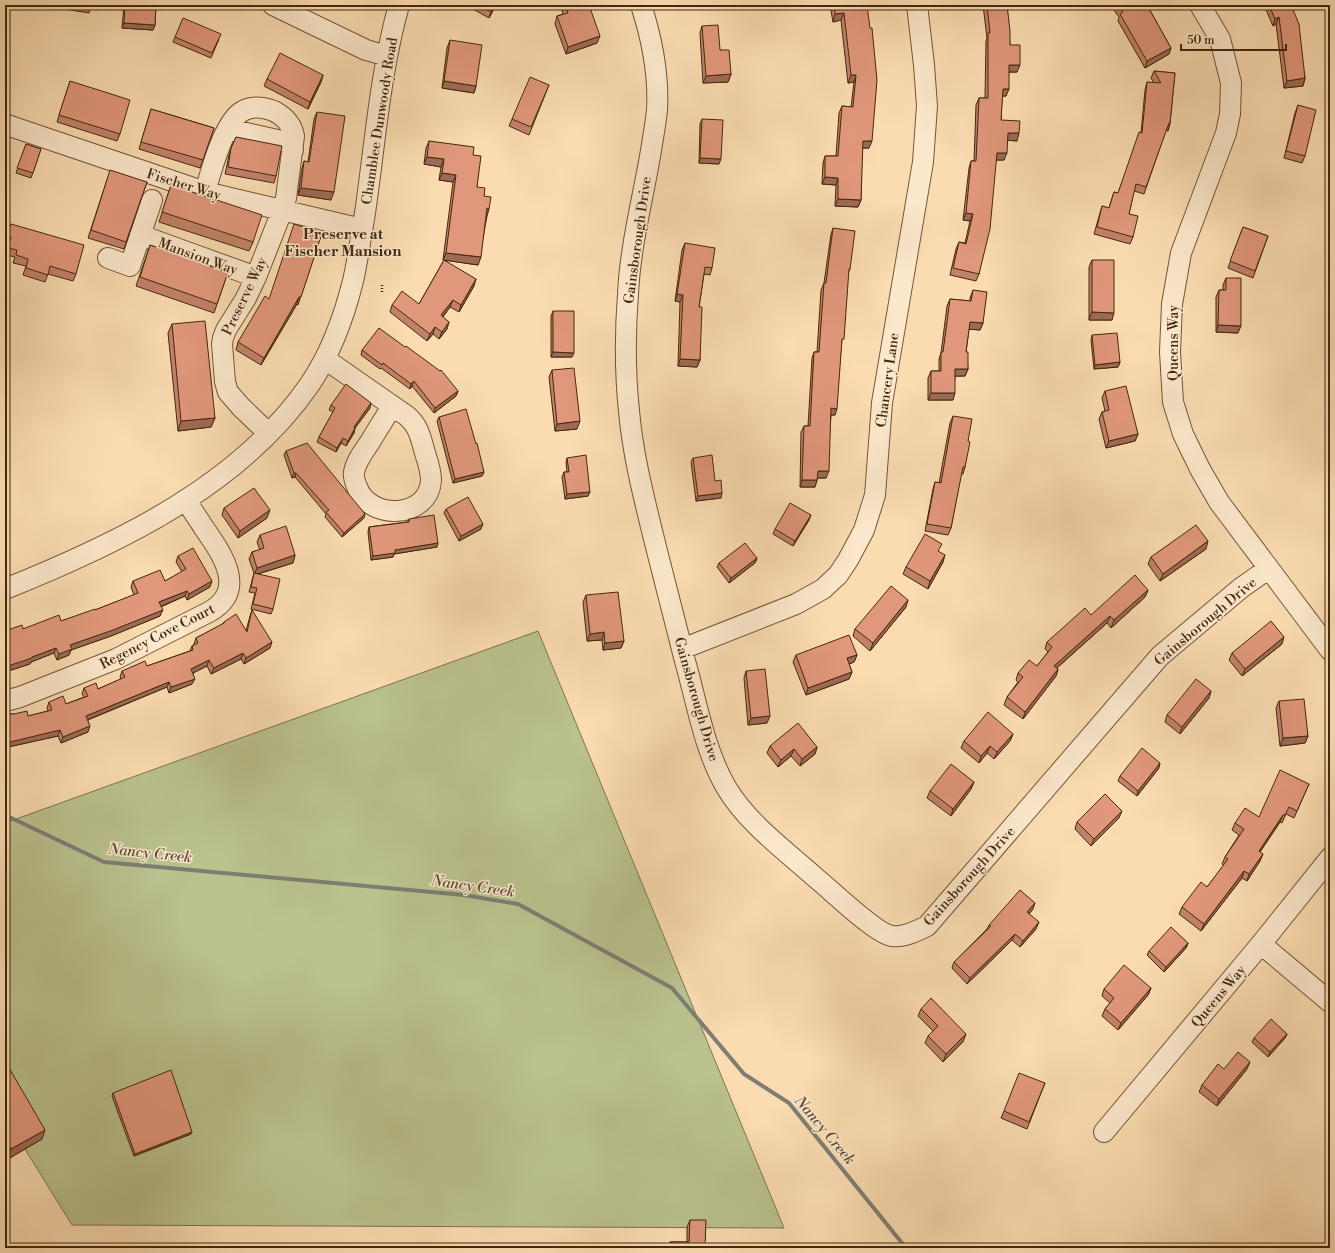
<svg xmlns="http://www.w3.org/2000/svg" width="1335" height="1253" viewBox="0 0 1335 1253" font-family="'Libre Bodoni',serif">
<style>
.green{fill:#bac28f;stroke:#7e754e}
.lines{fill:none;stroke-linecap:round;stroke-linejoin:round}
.stream{stroke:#7e7e74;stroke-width:4}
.minor-casing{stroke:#715537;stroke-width:22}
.path{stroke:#43280e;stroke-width:2.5;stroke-dasharray:1 2;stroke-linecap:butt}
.minor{stroke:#fce8cc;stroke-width:20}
.wall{fill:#c2826a;stroke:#43280e}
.shaded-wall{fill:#9e6a56;stroke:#43280e}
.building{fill:#e1977b;stroke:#43280e}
.labels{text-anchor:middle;stroke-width:3;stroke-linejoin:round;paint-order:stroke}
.street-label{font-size:14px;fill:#43280e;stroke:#fce8cc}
.neighbourhood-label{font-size:15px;font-weight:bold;fill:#43280e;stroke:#fce8cc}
.water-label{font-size:15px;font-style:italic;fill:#5c4c38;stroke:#fce8cc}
</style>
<rect width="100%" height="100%" fill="#fbdcb1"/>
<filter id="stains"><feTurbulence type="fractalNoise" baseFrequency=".005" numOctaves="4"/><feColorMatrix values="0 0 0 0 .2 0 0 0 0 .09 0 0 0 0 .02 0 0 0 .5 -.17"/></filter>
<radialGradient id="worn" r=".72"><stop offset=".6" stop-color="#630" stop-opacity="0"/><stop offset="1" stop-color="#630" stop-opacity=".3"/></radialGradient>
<path class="green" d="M538,631l246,597 -712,-3 -67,-108v-294z"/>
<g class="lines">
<path class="stream" d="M5,815l99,47 360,33 54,9 154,84 72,86 45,29 117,145"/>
<defs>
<path id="minor" d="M273,5l93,45 21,6
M641,5c11,34 18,69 16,105 -2,18 -5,35 -8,52 -8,44 -19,88 -21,132 -3,39 -3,79 1,117 4,46 16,91 27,136 10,38 19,76 29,114 12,42 19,88 41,126 21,36 60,64 90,91 15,12 60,56 76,58 11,2 25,-5 35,-10l233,-270 81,-68 27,-19
M1200,5l20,34 11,44 -1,31 -4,19 -45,120 -9,51 -2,48 3,50 10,32 17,35 19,33 111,148
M5,124l5,2 195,66 157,37
M229,129l57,13 4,3 3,5
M205,192c6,-21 18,-67 36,-80 10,-7 22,-5 33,-1 11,6 18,13 20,25l-8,62 -4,13 -26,66 -10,21 -20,32 -3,8 -1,6 3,38 3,10 13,15 27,26
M140,235l116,42
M108,258l22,8 22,-66
M325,359l82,57c12,10 14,23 18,37 3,9 6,18 6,27 -2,39 -62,41 -74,7 -2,-5 -4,-10 -3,-15 2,-11 10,-21 16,-30 7,-12 15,-24 22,-36
M5,589c112,-45 235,-103 305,-205 21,-31 34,-67 43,-103 5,-22 8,-45 12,-68 10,-69 15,-140 34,-208
M682,649l114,-45 27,-15 15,-14 10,-15 16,-30 11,-35 7,-92 41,-241 4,-56 -3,-41 -7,-60
M5,701l15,-4 96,-38 93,-47c39,-22 13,-58 -5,-84 -6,-9 -12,-19 -19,-28
M1261,944l69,58
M1104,1132l157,-188 69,-86"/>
</defs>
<use href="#minor" class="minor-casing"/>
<path class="path" d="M382,292v-7"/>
<use href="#minor" class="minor"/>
</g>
<path class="wall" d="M45,5h46l-2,8 -44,-7z
M124,5h32l-1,20 -2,5 -31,-2z
M473,5h23l-7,13 -18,-10z
M562,5h27l8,38 -31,11 -11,-30 2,-8 6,-2 -2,-6z
M830,5h37l2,143h-7l-1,52 -3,7 -23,-1 1,-21 -14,-1 1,-21 2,-7h11l3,-43 3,-7 9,1 3,-25 -6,1 -7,-63 -8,2z
M983,5h24l3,40 7,27h-8l-3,24h-4l-1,24 16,21 -10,-1 -3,20h-8l-17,114 -3,7 -26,-6 6,-26 3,-7 6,1 5,-22 -7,-1 6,-52 2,-7h3l2,-56 3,-7h6l1,-57 1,-3z
M1110,5h37l24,43 -2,6 -24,14 -27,-47 1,-4z
M1264,5h27l14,73 -2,8 -19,2 -8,-64 -3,2z
M702,26l18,24 11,24 -3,8 -25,1 -3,-50z
M175,37l44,2 -8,19 -38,-16z
M450,40l26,46 -2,7 -32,-5 5,-40z
M1154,71l21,2 -5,50 -2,8 -2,-1 -22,64 -10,-3 -5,23 4,23 -3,7 -36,-10 8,-28 7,2 5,-16 4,1 23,-60 4,-43 2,-8 7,1 -3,-5z
M323,75l-2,7 -13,27 -44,-23 3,-7z
M70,81l50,53 -3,7 -60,-19z
M549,85l-20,50 -20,-9 3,-7z
M1298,105l7,51 -3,7 -18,-5 11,-45z
M151,109l63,19 -14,40 -61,-19z
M317,112l14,88 -33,-5 4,-27 2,-7 4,1 6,-43z
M702,119l17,45 -20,-1 1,-39z
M236,137l40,39 -2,7 -49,-9 4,-19z
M429,141l44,14 4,32 7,9 3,20 -9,49 -33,-5 29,26 -15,26 -9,-5 -7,10 4,12 -8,10 -6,-5 -6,7 -37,-29 2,-7 27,-1 25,-44h-1l10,-78 -14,-2 2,-13 -17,-3 2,-16z
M26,144l15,5 -10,29 -15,-5z
M108,177l39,5 -23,67 -36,-11z
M171,185l82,57 -4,9 -90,-29z
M11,224l65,50 -3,7 -25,-7 -3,8 -22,-7 3,-9 -13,-3 2,-6 -9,-2 2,-11 -3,-1v-1z
M1243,227l25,9 -15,42 -25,-10z
M833,228l17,41 -2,4 -13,142h-4l-5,63h-8l-1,2 -2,7h-15l1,-55 3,-6h4l4,-68 2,-6h3l4,-62 3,-7 7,-49z
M322,233l-24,72 -1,-1 -36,61 -25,-15 2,-8 31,-43z
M685,243l27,25 -2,7 -6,-1 -5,33 1,53 -3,7 -19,-1 2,-64 -5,-1 7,-51z
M150,245l78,27 -14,41 -78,-27z
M1092,260l20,60h-23v-53z
M1226,278l12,55 -22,-1v-35l3,-7h4v-5z
M973,290l10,33 -3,7 -11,-1 -3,23 2,17 -3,7h-10l-2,24h-25v-22l3,-7h8v-12l2,-6 6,-47 3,-7 20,2v-3z
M553,311l19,46h-21v-41z
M172,324l43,94 -4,9 -33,4 -10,-98z
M1092,335l28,27 -2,5 -24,2 -3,-29z
M362,350l96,41 -2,5 -22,17 -22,-27 -2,3 -29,-21 -1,1 -19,-14z
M552,370l25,59 -22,2 -6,-54z
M1105,391l33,43 -3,7 -29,7 -7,-29 3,-7 3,-1 -3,-13z
M331,405l39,3 -15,20 -1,5 -8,13 -5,-3 -5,9 -19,-10 2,-5 14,-25 -4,-2z
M953,416l15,25 -3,26 -2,7h-2l-10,54 -3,7 -23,-4 8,-42 2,-7 4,1 11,-60z
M439,417l45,55 -2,4 -29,7 -16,-62z
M286,451l78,67 -22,19 -17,-20 1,-3 -31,-37 -3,1 -8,-23z
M567,458l21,38 -23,3 -3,-22 2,-5h3l-1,-10z
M693,458l22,23 6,17 -25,3 -5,-39z
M224,508l43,10 -29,20 -16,-23z
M446,509l35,20 -22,12 -15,-28z
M409,519l28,28 -43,7 -1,3 -22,3 -3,-28 1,-5 38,-5z
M809,520l-16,26 -20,-12 2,-5z
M260,535l35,20 -2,8 -35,11 15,35 -2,5 -20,-5 4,-16 -6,-1 5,-19 -5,-14 3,-7 8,-2 -3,-8z
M1206,549l-46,32 -12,-17 3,-7z
M939,552l4,10 -15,27 -25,-15 3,-7z
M178,556l32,31 -23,13 -2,-4 -24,11 -1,9 -49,20 -40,14 -2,5 -12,5 -3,-7 -23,9 -1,2 -25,8v-41l18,-2 38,-8 34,-11 39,-15 -3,-8 2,-6h32l17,-9 -6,-10z
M757,558l-2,5 -26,20 -12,-16 2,-4z
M1148,590l-3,7 -34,31 -4,-5 -50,45 1,1 -2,7 -33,43 -19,-14 3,-8 11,-15 -2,-2 2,-7 19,-7 11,-14 -3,-3 2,-7 44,-27z
M586,595l38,46 -3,7 -18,2 -1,-10 -15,1 -4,-39z
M906,607l-36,44 -17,-15 2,-7z
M252,610l18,38 -26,16 -3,-5 -30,15 -4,-8 -14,7 -1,11 -23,9 -2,-6 -79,33v12l-27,11 -3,-7 -50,11h-3v-33h9l14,2 20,-5 -1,-3 2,-6 17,2 18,-7 -2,-3 2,-6 14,1 23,-10 -1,-2 2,-6 25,-5 43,-15 2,-5 2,-1v-1l2,-6 27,-14 1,-2 22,9 4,-15z
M1282,644l-40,32 -13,-16 3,-7z
M796,655h61l-3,7 -5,2 3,8 -3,7 -43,16 -13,-33z
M746,671l21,52 -19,2 -4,-47z
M1211,691l-2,7 -29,36 -15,-12 2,-7z
M1279,701l29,35 -3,7 -25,3 -4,-38z
M1013,734l-3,7 -16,18 -7,-6 -8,10 -18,-15 3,-7z
M770,746l47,1 -2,7 -15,12 -9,-10 -13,11 -11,-14z
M1159,768l-22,28 -19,-15 2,-5z
M974,782l-3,7 -20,27 -24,-18 3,-7z
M1309,784l-15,34 -8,-4 -4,9 -2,-1 -20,30v9l-13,20 -5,-3 -41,53 -22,-17 3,-7 25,-20 17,-22 -2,-1 3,-7 14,-22 -7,-5 3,-7 24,-6z
M1119,818l-28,28 -16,-17 2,-7z
M1033,909l-4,5 7,15 -16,18 -8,-7 -45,44 -15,-16 2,-6 33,-33 2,-4z
M1188,943l-2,5 -22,24 -17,-17 2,-4z
M1151,988l-3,7 -30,35 -16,-14 3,-7 5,-6 -8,-7 2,-7z
M921,1009l42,33 -20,20 -18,-19 3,-7 5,-5 -15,-15z
M1287,1034l-2,4 -17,19 -16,-15 2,-4z
M5,1067l37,72 -34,20 -3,-5z
M1224,1069h23l-30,37 -18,-14 3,-7z
M1045,1083l-18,46 -26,-11 3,-7z
M113,1093l78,41 -57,22 -22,-60z
M690,1220l15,28h-37l2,-6h17v-15z"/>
<path class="shaded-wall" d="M495,5h1l-7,13 2,-6z
M844,13l-3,7 -8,2 2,-8z
M1279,17l-3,7 -3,2 2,-7z
M124,23l31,2 -2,5 -31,-2z
M600,36l-3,7 -31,11 2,-7z
M1171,48l-2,6 -24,14 2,-7z
M1009,65h11l-3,7h-10z
M731,74l-3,8 -25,1 3,-7z
M323,75l-2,7 -13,27 2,-7z
M851,75h5l-2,7 -6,1z
M1305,78l-2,8 -19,2 3,-7z
M444,81l32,5 -2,7 -32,-5z
M1003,89h6l-3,7h-6z
M1169,123h1l-2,8 -2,-1z
M1008,133h11l-2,8 -12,-1z
M863,141h9l-3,7h-9z
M997,153h10l-3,7h-9z
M427,157l17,2 -3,8 -17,-3z
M700,158l21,1 -2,5 -20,-1z
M442,173l14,2 -3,7 -14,-2z
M825,177l13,1 -2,7 -14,-1z
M301,188l33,4 -3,8 -33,-5z
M838,199l23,1 -3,7 -23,-1z
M487,208l2,1 -2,7h-2z
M966,213l7,1 -3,7 -7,-1z
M446,253l35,4 -3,8 -35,-5z
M476,279l-2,7 -15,26 2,-7z
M677,294l6,1 -3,7 -5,-1z
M299,297l-2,7 -36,61 3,-7z
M453,300l-3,7 -12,16 3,-8z
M1092,312l22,1 -2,7h-23z
M449,322l-2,7 -8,10 3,-7z
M970,322l13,1 -3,7 -13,-1z
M1218,325l23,1 -3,7 -22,-1z
M435,327l-2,7 -6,7 3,-7z
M553,352l21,1 -2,4h-21z
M680,359l20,1 -3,7 -19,-1z
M1120,362l-2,5 -24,2 1,-4z
M955,369h13l-3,7h-12z
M414,381l-2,5 -2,3 1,-5z
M458,391l-2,5 -22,17 1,-5z
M931,393h24l-2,7h-25z
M371,403l-1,5 -18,24 2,-5z
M831,408l6,1 -2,6h-7z
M215,418l-4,9 -33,4 3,-10z
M580,421l-3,8 -22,2 2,-7z
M355,428l-1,5 -8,13 2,-5z
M1138,434l-3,7 -29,7 3,-7z
M343,438l-2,5 -5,9 1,-4z
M818,471h11l-3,7h-11z
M484,472l-2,4 -29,7 2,-4z
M294,473h2l-1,4 -3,1z
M802,480h15l-2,7h-15z
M590,492l-2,4 -23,3 2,-5z
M722,493l-1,5 -25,3 2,-5z
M270,510l-3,8 -29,20 2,-7z
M365,514l-1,4 -22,19 2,-4z
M811,515l-2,5 -16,26 2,-5z
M483,524l-2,5 -22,12 2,-5z
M1208,541l-2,8 -46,32 3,-7z
M438,543l-1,4 -43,7 -1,3 -22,3 2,-4 22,-6z
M295,555l-2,8 -39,12 3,-7z
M945,555l-2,7 -15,27 2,-8z
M757,558l-2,5 -26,20 2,-5z
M212,581l-2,6 -23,13 2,-6z
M1148,590l-3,7 -34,31 3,-8z
M187,591l-2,5 -28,12 2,-6z
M908,600l-2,7 -36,44 3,-8z
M163,610l-3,6 -49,20 -40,14 -2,5 -12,5 2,-6 11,-9z
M1110,616l-3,7 -56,50 3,-7z
M604,632l-2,8 -15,1 3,-7z
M1284,637l-2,7 -40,32 3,-7z
M624,641l-3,7 -18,2 2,-7z
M272,642l-2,6 -26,16 2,-6z
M56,648l-2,5 -23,9 -1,2 -25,8v-5z
M243,653l-2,6 -30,15 3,-6z
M857,655l-3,7 -10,4 3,-8z
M209,660l-2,6 -18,9 2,-6z
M1058,669l-2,7 -33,43 2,-7z
M852,672l-3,7 -43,16 2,-7z
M195,679l-3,5 -23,9 2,-6z
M169,682l-2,5 -83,34 2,-5z
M1211,691l-2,7 -29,36 2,-7z
M770,716l-3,7 -19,2 3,-7z
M90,726l-2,6 -27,11 2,-6z
M60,730l-2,6 -50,11h-3v-5z
M1013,734l-3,7 -16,18 3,-7z
M1308,736l-3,7 -25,3 3,-8z
M990,746l-3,7 -8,10 2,-7z
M817,747l-2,7 -15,12 2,-7z
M794,749l-3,7 -13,11 3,-7z
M1160,763l-1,5 -22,28 1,-5z
M974,782l-3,7 -20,27 2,-7z
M1122,811l-3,7 -28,28 3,-7z
M1283,815l-3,7 -24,36 3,-7z
M1263,854l-3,7 -13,20 2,-7z
M1244,871l-2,7 -41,53 3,-7z
M1035,903l-2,6 -8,9 2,-6z
M1039,922l-3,7 -16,18 3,-6z
M1015,934l-3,6 -45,44 3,-6z
M1188,943l-2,5 -22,24 2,-5z
M1151,988l-3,7 -30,35 3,-7z
M966,1034l-3,8 -20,20 3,-8z
M1287,1034l-2,4 -17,19 2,-5z
M1250,1062l-3,7 -30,37 2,-7z
M45,1130l-3,9 -34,20 3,-10z
M192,1132l-1,2 -57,22 1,-2z"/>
<path class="building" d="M72,5h19v3z
M125,5h31l-1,20 -31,-2z
M479,5h16l-4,7z
M565,5h24l11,31 -32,11 -11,-31 11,-3z
M834,5h33l3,23h2l5,52 -5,61h-9l-2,59 -23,-1v-21l-13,-1v-21h13l4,-50 11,1 3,-32h-5l-7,-62 -9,1z
M987,5h20l3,26v14h10v20h-11v24h-6l-2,31 19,1 -1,12h-11l-1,20h-10l-7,76 -11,45 -26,-6 6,-26 7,2 7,-30 -7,-1 5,-52h5l3,-63h9v-65h2z
M1118,5h29l24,43 -24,13 -27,-47 3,-2z
M1269,5h22l8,19 6,54 -18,3 -8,-64 -4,2z
M183,18l38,16 -9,19 -37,-16z
M718,25l2,25h9l2,24 -25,2 -4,-50z
M450,40l32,5 -6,41 -32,-5z
M280,53l43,22 -13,27 -43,-23z
M1154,71l21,2 -5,50h-1l-23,64 -10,-3 -7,30 9,2 -5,21 -36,-10 5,-21 7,2 5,-16 4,1 21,-61 3,1 5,-51 14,1z
M530,77l19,8 -18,42 -19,-8z
M70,81l60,19 -10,34 -61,-19z
M1298,105l18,5 -11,46 -19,-5z
M151,109l63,19 -11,32 -62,-18z
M317,112l28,4 -11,76 -33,-4 3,-27 5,1z
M702,119l21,1 -2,39 -21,-1z
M236,137l46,9 -6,30 -48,-9 3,-19z
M429,141l45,6 -1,8 8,1 -4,31 8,1 -1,8 7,1 -2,12 -2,-1 -6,49 -35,-4 10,-78 -14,-2 2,-14 -17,-2z
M26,144l15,5 -8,24 -16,-5z
M110,170l37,12 -21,60 -35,-12z
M171,185l91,30 -9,27 -91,-30z
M11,224l73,21 -8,29 -26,-8 -2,9 -22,-7 2,-9 -12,-4 1,-5 -9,-2 3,-11 -4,-1z
M294,224l28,9 -21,64h-2l-35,61 -26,-16 27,-46 4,3z
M1243,227l25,9 -13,35 -25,-10z
M833,228l22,3 -5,38h-1l-5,70h-2l-5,70 -6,-1 -2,63h-11l-1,9h-15l2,-54h6l4,-74h5l5,-69h2z
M685,243l30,5 -3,20 -7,-1 -6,40h3l-2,53 -20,-1 3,-64 -6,-1z
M150,245l78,27 -11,32 -77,-27z
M444,260l32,19 -15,26 -8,-5 -12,15 8,7 -7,10 -7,-5 -5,7 -38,-29 10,-14 17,13z
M1092,260h22v53l-22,-1z
M1226,278h15v48l-23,-1 1,-35h7z
M973,290l14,2 -4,31 -13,-1 -4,30h2v17h-13v24h-24v-22h10v-19h2l7,-53 21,2z
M553,311h21v42l-21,-1z
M205,321l10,97 -34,3 -9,-97z
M379,328l26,19 1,-1 34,25 1,-1 17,21 -23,17 -21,-27 -3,3 -28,-21 -1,2 -20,-15z
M1117,333l3,29 -25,3 -3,-30z
M574,368l6,53 -23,3 -5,-54z
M346,384l25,19 -17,24 1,1 -7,13 -5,-3 -6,10 -18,-11 16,-29 -4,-3z
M1126,386l12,48 -29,7 -7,-29 7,-2 -4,-19z
M466,409l10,35 1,-1 7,29 -29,7 -16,-62z
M953,416l19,3 -4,22 2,1 -5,25h-2l-12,61 -24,-4 8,-42 6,1z
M307,443l58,71 -21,19 -18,-21 3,-2 -33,-37h-2l-8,-22z
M586,455l4,37 -23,2 -3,-22h5l-2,-14z
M712,455l3,26 6,-1 1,13 -24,3 -5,-38z
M254,488l16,22 -30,21 -16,-23z
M468,497l15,27 -22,12 -15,-27z
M790,503l21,12 -16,26 -20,-12z
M434,515l4,28 -43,7v3l-22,3 -4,-29 40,-5v-3z
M1196,525l12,16 -45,33 -12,-17z
M286,526l9,29 -38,13 -5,-16 12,-4 -4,-13z
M925,534l17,10 -4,7 7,4 -15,26 -24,-14z
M745,543l12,15 -26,20 -12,-15z
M193,548l19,33 -23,13 -2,-3 -28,11 4,8 -50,20 -43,15 2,4 -13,5 -3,-6 -24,9v1l-27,9v-36l17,-6 1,4 36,-14 2,6 34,-12v1l43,-17 -5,-12 27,-11 5,11 21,-12 -8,-13z
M254,573l26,6 -7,30 -20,-5 4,-16 -6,-1z
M1135,575l13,15 -34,30 -4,-4 -56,50 4,3 -33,43 -18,-15 16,-20 -5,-4 11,-13 8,6 15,-19 -5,-5 38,-34 6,7z
M891,586l17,14 -35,43 -18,-14z
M618,592l6,49 -19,2 -1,-11 -14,2 -4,-39z
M252,610l20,32 -26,16 -3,-5 -29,15 -5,-8 -18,9 4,10 -24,8 -2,-5 -83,34 4,10 -27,11 -3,-7 -50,12h-5v-28h9l13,-3 1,5 24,-6 -3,-8 14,-6 3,8 22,-8 -4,-8 12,-5 2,6 27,-12 -3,-6 23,-10 2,5 46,-16 -1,-4 6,-3 -2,-5 28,-15v-1l12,-8 11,18z
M1271,621l13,16 -39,32 -13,-16z
M849,635l8,20 -10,3 5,14 -44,16 -12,-33z
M765,669l5,47 -19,2 -5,-47z
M1196,679l15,12 -29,36 -15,-12z
M1304,699l4,37 -25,2 -4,-37z
M988,712l25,22 -16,18 -7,-6 -9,10 -17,-15z
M798,723l19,24 -15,12 -8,-10 -13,11 -11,-14z
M1142,748l18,15 -22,28 -18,-15z
M951,764l23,18 -21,27 -23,-18z
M1280,770l29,14 -12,27 -8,-4 -4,8h-2l-24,36 4,3 -14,20 -5,-3 -40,53 -22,-17 19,-25 6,5 21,-28 -3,-2 19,-28 -9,-6 10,-15 14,9z
M1105,794l17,17 -28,28 -17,-17z
M1020,890l15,13 -8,9 12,10 -16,19 -8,-7 -45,44 -16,-16 37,-36 -2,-1z
M1171,927l17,16 -22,24 -17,-16z
M1124,965l27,23 -30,35 -16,-14 9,-11 -10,-9z
M931,998l35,36 -20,20 -18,-18 10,-10 -17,-17z
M1271,1019l16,15 -17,18 -16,-14z
M1238,1052l12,10 -31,37 -17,-14 16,-21 6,5z
M8,1066l37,64 -34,19 -6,-10v-3l1,-1 -1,-1v-67z
M171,1070l21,62 -57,22 -22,-61z
M1019,1073l26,10 -16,39 -25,-11z
M690,1220h16l-1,28h-35v-6h19z"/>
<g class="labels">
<g class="street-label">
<text transform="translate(379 121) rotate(-81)" y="5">Chamblee Dunwoody Road</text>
<text transform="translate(184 184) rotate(17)" y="5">Fischer Way</text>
<text transform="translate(637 240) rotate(-82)" y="5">Gainsborough Drive</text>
<text transform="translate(198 256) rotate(20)" y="5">Mansion Way</text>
<text transform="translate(244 296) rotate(-64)" y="5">Preserve Way</text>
<text transform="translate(1173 343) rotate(-90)" y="5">Queens Way</text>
<text transform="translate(887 380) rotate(-82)" y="5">Chancery Lane</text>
<text transform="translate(1205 621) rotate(-40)" y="5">Gainsborough Drive</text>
<text transform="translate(157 636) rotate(-27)" y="5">Regency Cove Court</text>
<text transform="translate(697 699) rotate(74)" y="5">Gainsborough Drive</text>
<text transform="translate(969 876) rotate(-48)" y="5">Gainsborough Drive</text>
<text transform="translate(1218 996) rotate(-50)" y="5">Queens Way</text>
</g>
<g class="neighbourhood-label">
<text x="343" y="239">Preserve at<tspan x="343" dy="17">Fischer Mansion</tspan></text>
</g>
<g class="water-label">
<text transform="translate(150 853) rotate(6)" y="5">Nancy Creek</text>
<text transform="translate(473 886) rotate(8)" y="5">Nancy Creek</text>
<text transform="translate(825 1130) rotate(50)" y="5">Nancy Creek</text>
</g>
</g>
<rect width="1335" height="1253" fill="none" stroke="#fbdcb1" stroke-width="20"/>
<rect x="6" y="6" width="1323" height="1241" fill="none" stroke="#43280e" stroke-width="2"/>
<rect x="10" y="10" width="1315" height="1233" fill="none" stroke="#43280e"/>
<path d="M1181 44v6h105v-6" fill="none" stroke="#43280e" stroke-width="2"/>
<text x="1187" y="44" font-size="12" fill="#43280e" stroke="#fce8cc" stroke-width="3" paint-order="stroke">50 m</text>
<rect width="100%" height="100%" filter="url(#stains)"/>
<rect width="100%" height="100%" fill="url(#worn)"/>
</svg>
